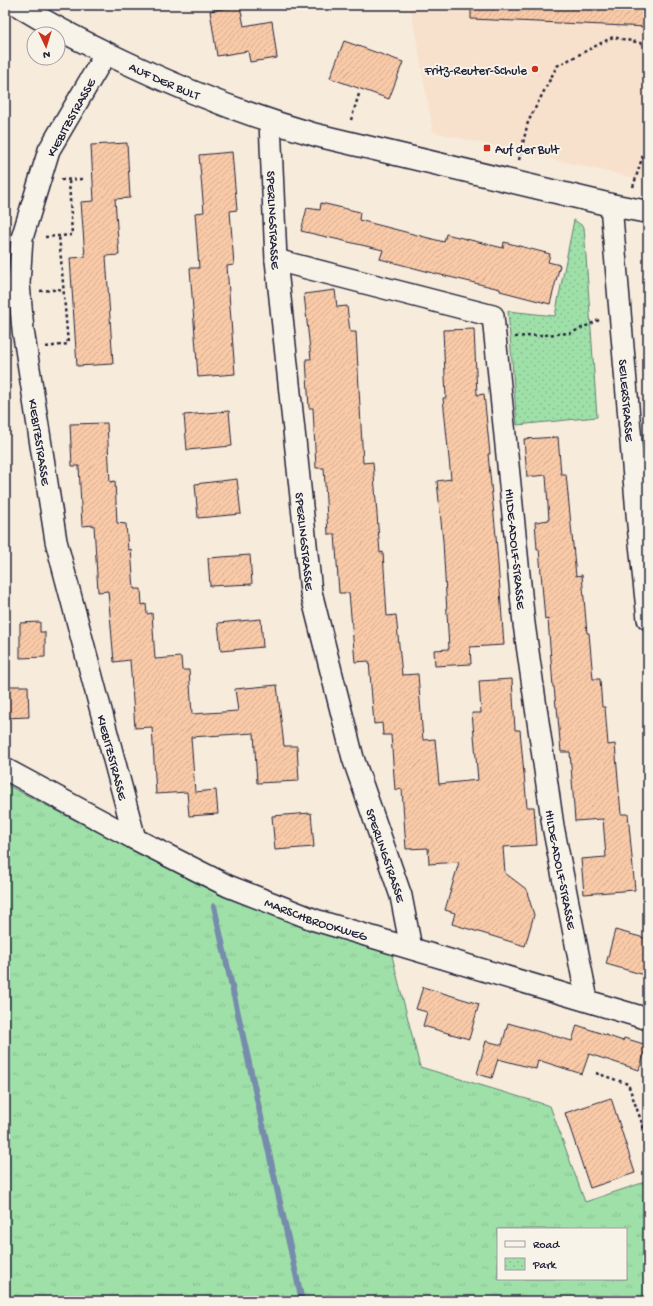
<svg xmlns="http://www.w3.org/2000/svg" width="653" height="1306" viewBox="0 0 653 1306" font-family="'Gochi Hand',sans-serif">
<style>
.built{fill:#f8e1cc}
.grass{fill:url(#grass-tufts);stroke:#608172;fill-rule:evenodd}
.park{fill:url(#park-dots);stroke:#608172}
.lines{fill:none;stroke-linecap:round;stroke-linejoin:round}
.stream{stroke:#778cac;stroke-width:6}
.building{fill:url(#building-hatch);stroke:#22223b}
.street-casing{stroke:#22223b;stroke-width:24}
.secondary-casing{stroke:#22223b;stroke-width:25}
.path{stroke:#22223b;stroke-width:2.5;stroke-dasharray:3 3;stroke-linecap:butt}
.street{stroke:#f7f3e8;stroke-width:21}
.secondary{stroke:#f7f3e8;stroke-width:22}
.poi-dot{fill:#c8321e;stroke:#f7f3e8;stroke-width:1.5}
.labels{text-anchor:middle;stroke-width:4;stroke-linejoin:round;paint-order:stroke}
.poi-label{font-size:13px;fill:#22223b;stroke:#f7f3e8;text-anchor:end}
.street-label{font-size:13px;fill:#22223b;stroke:#f7f3e8}
</style>
<defs>
<pattern id="grass-tufts" width="24" height="20" patternUnits="userSpaceOnUse"><rect width="24" height="20" fill="#9fe0a9"/><path d="M3 7l-1-3M5 7V3M7 7l1-3M15 17l-1-3M17 17v-4M19 17l1-3" fill="none" stroke="#89c092"/></pattern>
<pattern id="park-dots" width="8" height="8" patternUnits="userSpaceOnUse"><rect width="8" height="8" fill="#9fe0a9"/><path d="M2 2h.1M6 6h.1" fill="none" stroke="#89c092" stroke-width="1.8" stroke-linecap="round"/></pattern>
<pattern id="building-hatch" width="6" height="6" patternUnits="userSpaceOnUse"><rect width="6" height="6" fill="#f9caa8"/><path d="M-1 1l2-2M0 6l6-6M5 7l2-2" fill="none" stroke="#d5ad92"/></pattern>
</defs>
<rect width="100%" height="100%" fill="#f7ebdb"/>
<filter id="ink" filterUnits="userSpaceOnUse"><feTurbulence type="fractalNoise" baseFrequency=".025" numOctaves="2"/><feDisplacementMap in="SourceGraphic" scale="8" xChannelSelector="R" yChannelSelector="G"/><feConvolveMatrix kernelMatrix="1 2 1 2 8 2 1 2 1" color-interpolation-filters="sRGB"/></filter>
<g filter="url(#ink)">
<path class="built" d="M410,5h238v176l-215,-49z"/>
<path class="grass" d="M5,784l215,111 91,34 80,23 29,115 130,39 35,96 63,-21v120h-643zM498,1229h128v50h-128z"/>
<path class="park" d="M574,220l10,7 13,190 -80,8 -9,-114 47,5z"/>
<g class="lines">
<path class="stream" d="M214,906l88,395"/>
</g>
<path class="building" d="M471,5h177v22l-177,-8z
M240,6l4,20 28,-5 5,37 -27,4 -2,-11 -31,5 -7,-45z
M344,41l59,21 -14,37 -59,-21z
M127,143l3,55 -15,1 4,56 -13,1 7,108 -36,2 -7,-108 15,-1 -4,-55 13,-1 -3,-56z
M232,152l5,58 -7,1 4,54 -7,1 8,108 -37,3 -8,-109h9l-4,-55 9,-1 -5,-57z
M321,203l39,9 -1,8 85,22 2,-8 57,14 1,-6 46,12 -2,8 12,3 -10,39 -50,-13v-2l-63,-15 -57,-15 3,-9 -82,-19 6,-23 13,2z
M335,290l2,17 10,-1 3,26h6l7,131 10,-1 7,91 3,-1 4,64 9,-1 6,60 16,-1 5,66 12,-1 4,45 39,-4 -6,-67h9l-2,-32 33,-2 3,51h5l7,77h7l3,38 -34,2 2,26 21,16 8,26 -9,31 -73,-22 3,-11 -10,-3 14,-48 -30,2 -1,-16 -22,1 -4,-60 -7,1 -4,-55h-8l-1,-12 -8,1 -5,-63 -14,1 -6,-69h-10l-4,-59h-7l-4,-66h-8l-3,-60h-4l-3,-49h5l-7,-65z
M474,329l3,66 7,-1 6,60h-2l8,82 8,109 -34,2 1,17 -36,2 -1,-16 15,-1 -6,-108 -6,-60 14,-2 -8,-81h3l-3,-68z
M229,411l3,35 -45,4 -3,-35z
M107,423l3,59 5,-1 2,42 9,1 2,26 3,-1 3,40h7l1,16 4,-1 1,10 5,-1 3,46 26,-2 1,13h7l3,44 46,-3 -3,-22 42,-4 7,61h13l2,35 -42,2 -3,-50 -63,4 4,55 21,-2 2,24 -29,2 -2,-24 -31,2 -4,-67 -17,1 -5,-68 -16,2 -6,-71 -10,1 -4,-67 -12,1 -3,-60h-7l-2,-42z
M558,437l3,37h5l10,102 6,-1 5,58h2l4,46h7l2,28h3l3,38 7,-1 6,70h7l7,76 -51,4 -3,-35 25,-2 -3,-38 -28,2 -5,-69h-9l-4,-45h-1l-2,-20h-1l-5,-68 -3,1 -6,-71h-2l-2,-27 14,-2 -3,-45 -19,2 -3,-38z
M237,479l4,35 -43,4 -3,-34z
M250,555l2,29 -42,2 -2,-28z
M261,619l2,28 -42,4 -3,-28z
M40,622v10h5v25l-25,1v-35z
M5,686h23l1,31 -24,1z
M311,813l3,34 -39,3 -3,-34z
M615,930l33,9v37l-42,-12z
M423,987l56,17 -10,35 -46,-13 4,-14 -11,-3z
M508,1023l64,18 5,-16 46,16 1,-3 23,7 -8,25 -50,-16 -7,20 -44,-14 -2,9 -38,-10 -6,19 -15,-4 9,-33 16,4z
M611,1098l24,75 -45,15 -25,-75z"/>
<g class="lines">
<defs>
<g id="street">
<path id="s1" d="M106,53l-57,97 -27,88 -3,46 4,46 33,211 79,298"/>
<path id="s2" d="M270,122l6,138 35,332 42,166 48,138 10,52"/>
<path id="s3" d="M611,205l27,320 10,94"/>
<path id="s4" d="M276,260l217,56 31,308 29,202 34,174"/>
<path id="s5" d="M5,769l130,70 93,47 87,34 333,99"/>
</g>
<g id="secondary">
<path id="s6" d="M18,5c34,22 71,40 107,57 63,30 124,54 191,73l295,70 37,7"/>
</g>
</defs>
<use href="#street" class="street-casing"/>
<use href="#secondary" class="secondary-casing"/>
<path class="path" d="M351,120l8,-26
M519,160l9,-38 29,-56 56,-29 32,7 3,11
M61,180l23,-1
M633,187l15,-48
M45,237l27,-2 -3,-55
M40,291l23,-2
M515,337l56,-4 28,-13
M46,347l22,-3 -9,-109
M596,1073l32,11 20,56"/>
<use href="#street" class="street"/>
<use href="#secondary" class="secondary"/>
</g>
</g>
<g class="poi-dot">
<circle cx="535" cy="69" r="4"/>
<rect x="483" y="144" width="8" height="8" rx="2"/>
</g>
<g class="labels">
<g class="poi-label">
<text x="527" y="74">Fritz-Reuter-Schule</text>
<text x="495" y="153" text-anchor="start">Auf der Bult</text>
</g>
<g class="street-label">
<text dy="5" stroke="none"><textPath href="#s6" startOffset="165">AUF DER BULT</textPath></text>
<text transform="translate(70 117) rotate(-61)" y="5">KIEBITZSTRASSE</text>
<text dy="5" stroke="none"><textPath href="#s2" startOffset="98">SPERLINGSTRASSE</textPath></text>
<text dy="5" stroke="none"><textPath href="#s3" startOffset="196">SEILERSTRASSE</textPath></text>
<text dy="5" stroke="none"><textPath href="#s1" startOffset="410">KIEBITZSTRASSE</textPath></text>
<text dy="5" stroke="none"><textPath href="#s2" startOffset="421">SPERLINGSTRASSE</textPath></text>
<text dy="5" stroke="none"><textPath href="#s4" startOffset="458">HILDE-ADOLF-STRASSE</textPath></text>
<text dy="5" stroke="none"><textPath href="#s1" startOffset="734">KIEBITZSTRASSE</textPath></text>
<text dy="5" stroke="none"><textPath href="#s2" startOffset="746">SPERLINGSTRASSE</textPath></text>
<text dy="5" stroke="none"><textPath href="#s4" startOffset="782">HILDE-ADOLF-STRASSE</textPath></text>
<text dy="5" stroke="none"><textPath href="#s5" startOffset="346">MARSCHBROOKWEG</textPath></text>
</g>
</g>
<rect width="653" height="1306" fill="none" stroke="#f7f3e8" stroke-width="20"/>
<rect x="10" y="10" width="633" height="1286" fill="none" stroke="#22223b" stroke-width="1.5" filter="url(#ink)"/>
<rect x="497" y="1228" width="130" height="52" fill="#f7f3e8" stroke="#a29fa3"/>
<rect x="505" y="1241" width="20" height="6" fill="#f7f3e8" stroke="#a29fa3"/>
<text x="533" y="1248" font-size="12" fill="#22223b">Road</text>
<rect x="505" y="1258" width="20" height="12" fill="url(#park-dots)" stroke="#a29fa3"/>
<text x="533" y="1268" font-size="12" fill="#22223b">Park</text>
<g transform="translate(46 46) rotate(176)"><circle r="19" fill="#f7f3e8" stroke="#a29fa3"/>
<path d="M0-3L7 15L0 10L-7 15Z" fill="#c8321e"/>
<text y="-6" font-size="11" font-weight="bold" text-anchor="middle" fill="#22223b">N</text>
</g>
</svg>
